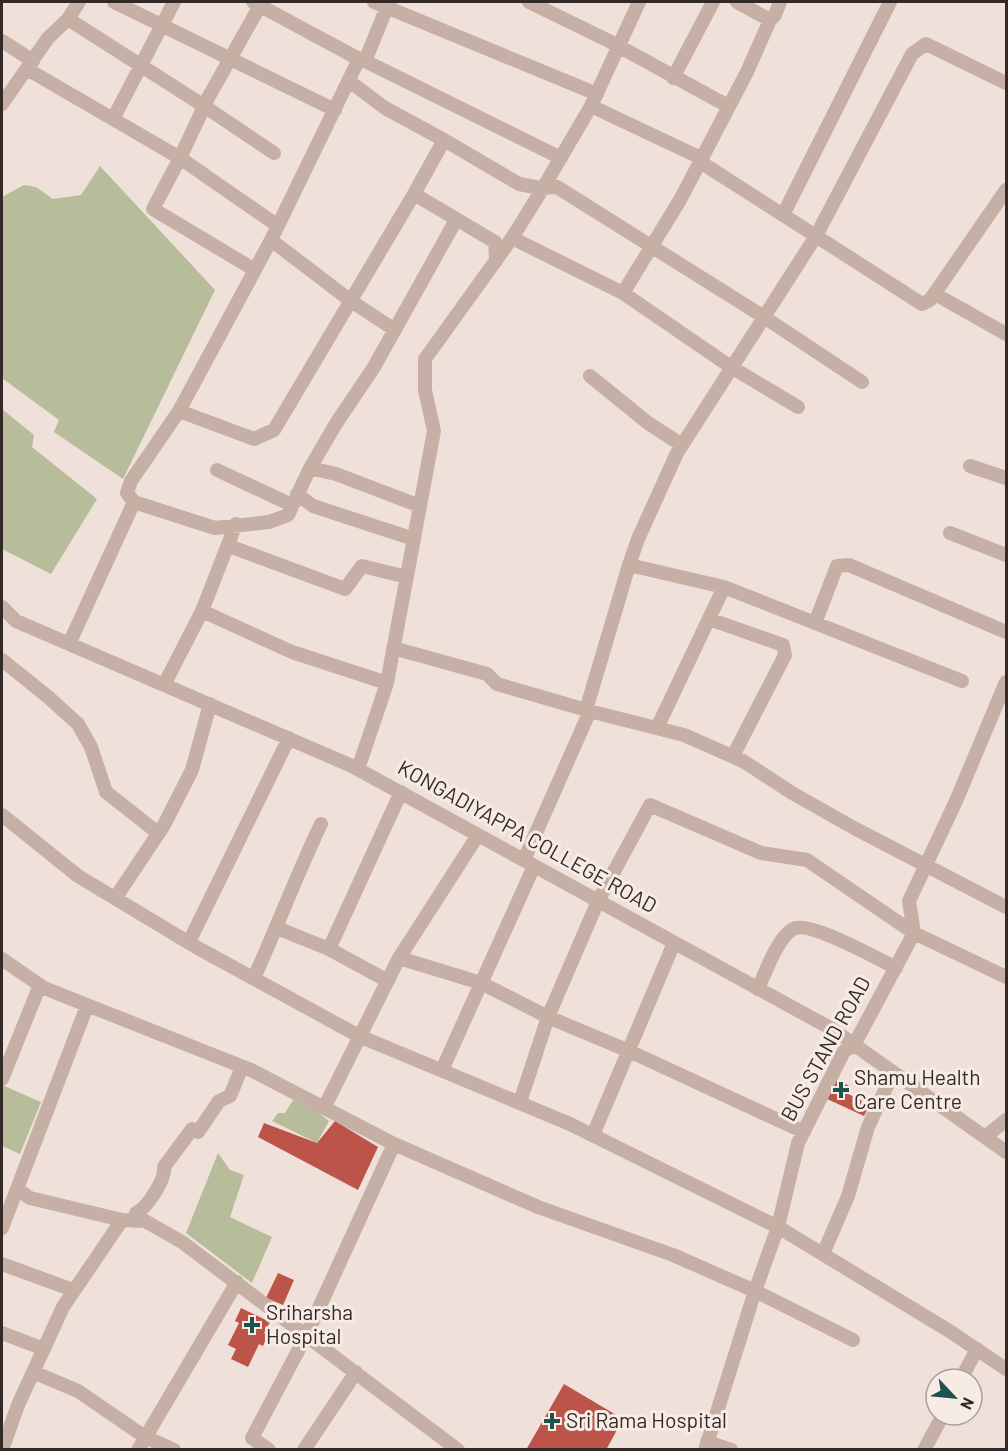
<svg xmlns="http://www.w3.org/2000/svg" width="1008" height="1451" viewBox="0 0 1008 1451" font-family="Barlow,sans-serif">
<style>
.green{fill:#b7bd9b}
.building{fill:#bd544a}
.lines{fill:none;stroke-linecap:round;stroke-linejoin:round}
.minor{stroke:#c6b0a6;stroke-width:14}
.poi-dot{fill:#1f514d;stroke:#f7ece5;stroke-width:2}
.labels{text-anchor:middle;stroke-width:6;stroke-linejoin:round;paint-order:stroke}
.street-label{font-size:21px;fill:#332927;stroke:#f7ece5}
.poi-label{font-size:21px;fill:#332927;stroke:#f7ece5;text-anchor:start}
</style>
<rect width="100%" height="100%" fill="#efe1d9"/>
<path class="green" d="M100,166l115,124 -92,189 -69,-47 5,-12 -57,-42v-181l22,-12 12,2 17,12 28,-4z
M2,409l32,26 -2,12 65,52 -46,75 -49,-25z
M2,1085l39,17 -21,52 -18,-8z
M293,1100l21,9 15,12 -12,22 -45,-22 6,-8h7z
M218,1153l12,17 14,5 -14,42 42,20 -20,46 -66,-50z"/>
<path class="building" d="M834,1078l15,8 -3,7 24,11 -6,12 -39,-18z
M335,1121l43,26 -20,43 -100,-53 6,-14 53,20z
M278,1273l16,7 -11,25 -17,-7z
M241,1308l29,14 -6,11 4,2 -5,11 -4,-2 -11,23 -17,-8 5,-10 -8,-4 11,-22 -4,-2z
M564,1384l59,35 -17,31h-80z"/>
<g class="lines">
<path class="minor" d="M114,2l221,108
M253,2l106,57
M374,2l223,92
M389,2l-24,59 -6,-2 -88,181 -92,171 75,28 20,-9 140,-236 30,-54
M529,2l80,39 119,65
M737,2l33,18
M68,19l133,85 73,49
M2,41l31,20
M365,61l196,97
M27,69l153,89 98,68
M673,78l40,-76
M349,81l36,27 59,32 75,44 21,4 17,-1 207,130 98,65
M2,104l46,-66 20,-19 11,-17
M591,106l110,52 4,7 217,139 8,-4 76,-110
M113,119l61,-117
M414,194l81,48 1,19
M783,215l107,-213
M512,238l111,55 108,74 67,40
M271,240l80,61 44,29
M255,270l-102,-61 27,-51 28,-60 54,-96
M623,293l57,-93 67,-128 23,-52 5,-5 5,-13
M930,300l5,-6 71,40
M590,376l58,47 34,22
M179,411l-48,70 -4,12 7,9 81,26 54,-6 19,-7 22,-47 27,-46 37,-55 82,-147
M970,466l36,12
M310,468l26,6 84,32
M217,470l75,35
M297,494l16,12 101,33
M950,533l56,22
M229,546l116,43 17,-23 45,11
M2,607l14,14 336,145 480,263 174,123
M202,611l90,41 95,31
M709,619l74,26 2,10 -52,101
M815,623l22,-57 12,-1 157,67
M69,644l65,-142
M393,648l94,26 10,10 100,29 87,22 59,26 49,32 62,35 152,79
M2,660l45,36 31,28 13,23 15,45 52,41
M962,681l-238,-94 -95,-22 9,-26 39,-86 139,-217 96,-182 14,-10 80,39
M164,685l38,-74 34,-87
M586,710l43,-145
M657,728l67,-141
M358,769l29,-86 47,-252 -9,-41v-31l87,-121 31,-50 48,-82 48,-104
M2,815l76,61 118,71 163,89 211,88 208,103 173,105 55,37
M524,860l66,-149
M116,897l48,-72 28,-55 18,-66
M277,928l52,21 59,32
M189,942l100,-204
M329,949l72,-157
M399,958l82,25 67,34 81,34 175,81
M2,959l42,29 207,82 143,74 144,63 135,48 82,36 98,49
M254,978c23,-51 43,-104 67,-154
M758,989c7,-16 20,-52 35,-60 16,-9 85,30 103,39
M442,1070l92,-204
M2,1079l38,-94
M520,1102l28,-85 50,-116 52,-96 111,48 46,7 107,73 92,44
M324,1108l75,-150 79,-123
M593,1135l81,-192
M985,1137l21,-17
M17,1189l13,9 92,22
M134,1221l2,-8c11,-5 30,-34 28,-46l28,-38 6,3 21,-31 11,-5 12,-29
M2,1228l85,-222
M823,1254l25,-58 20,-69 25,-54
M2,1264l71,26
M2,1333l42,16
M33,1372l45,19 67,46 29,13
M961,1379l16,-30
M707,1442l24,8
M2,1450l16,-45 45,-98 59,-87 23,1 37,21 276,208
M138,1450l99,-168
M269,1450l-17,-12 55,-104 87,-190
M304,1450l52,-78
M705,1450l50,-159 23,-64 20,-84 46,-92 10,-6 60,-112 -5,-32 47,-100 50,-119
M924,1450l19,-35"/>
</g>
<g class="poi-dot">
<path d="M838 1081h6v6h6v6h-6v6h-6v-6h-6v-6h6z"/>
<path d="M249 1316h6v6h6v6h-6v6h-6v-6h-6v-6h6z"/>
<path d="M549 1412h6v6h6v6h-6v6h-6v-6h-6v-6h6z"/>
</g>
<g class="labels">
<g class="street-label">
<text transform="translate(527 837) rotate(29)" y="7">KONGADIYAPPA COLLEGE ROAD</text>
<text transform="translate(826 1049) rotate(-61)" y="7">BUS STAND ROAD</text>
</g>
<g class="poi-label">
<text x="854" y="1085">Shamu Health<tspan x="854" dy="24">Care Centre</tspan></text>
<text x="266" y="1320">Sriharsha<tspan x="266" dy="24">Hospital</tspan></text>
<text x="566" y="1428">Sri Rama Hospital</text>
</g>
</g>
<rect width="1008" height="1451" fill="none" stroke="#332927" stroke-width="6"/>
<g transform="translate(954 1397) rotate(116)"><circle r="28" fill="#f7ece5" stroke="#a99e99" stroke-width="1.5"/>
<path d="M0-4.5L10 22L0 15L-10 22Z" fill="#1f514d"/>
<text y="-9" font-size="16" font-weight="bold" text-anchor="middle" fill="#332927">N</text>
</g>
</svg>
